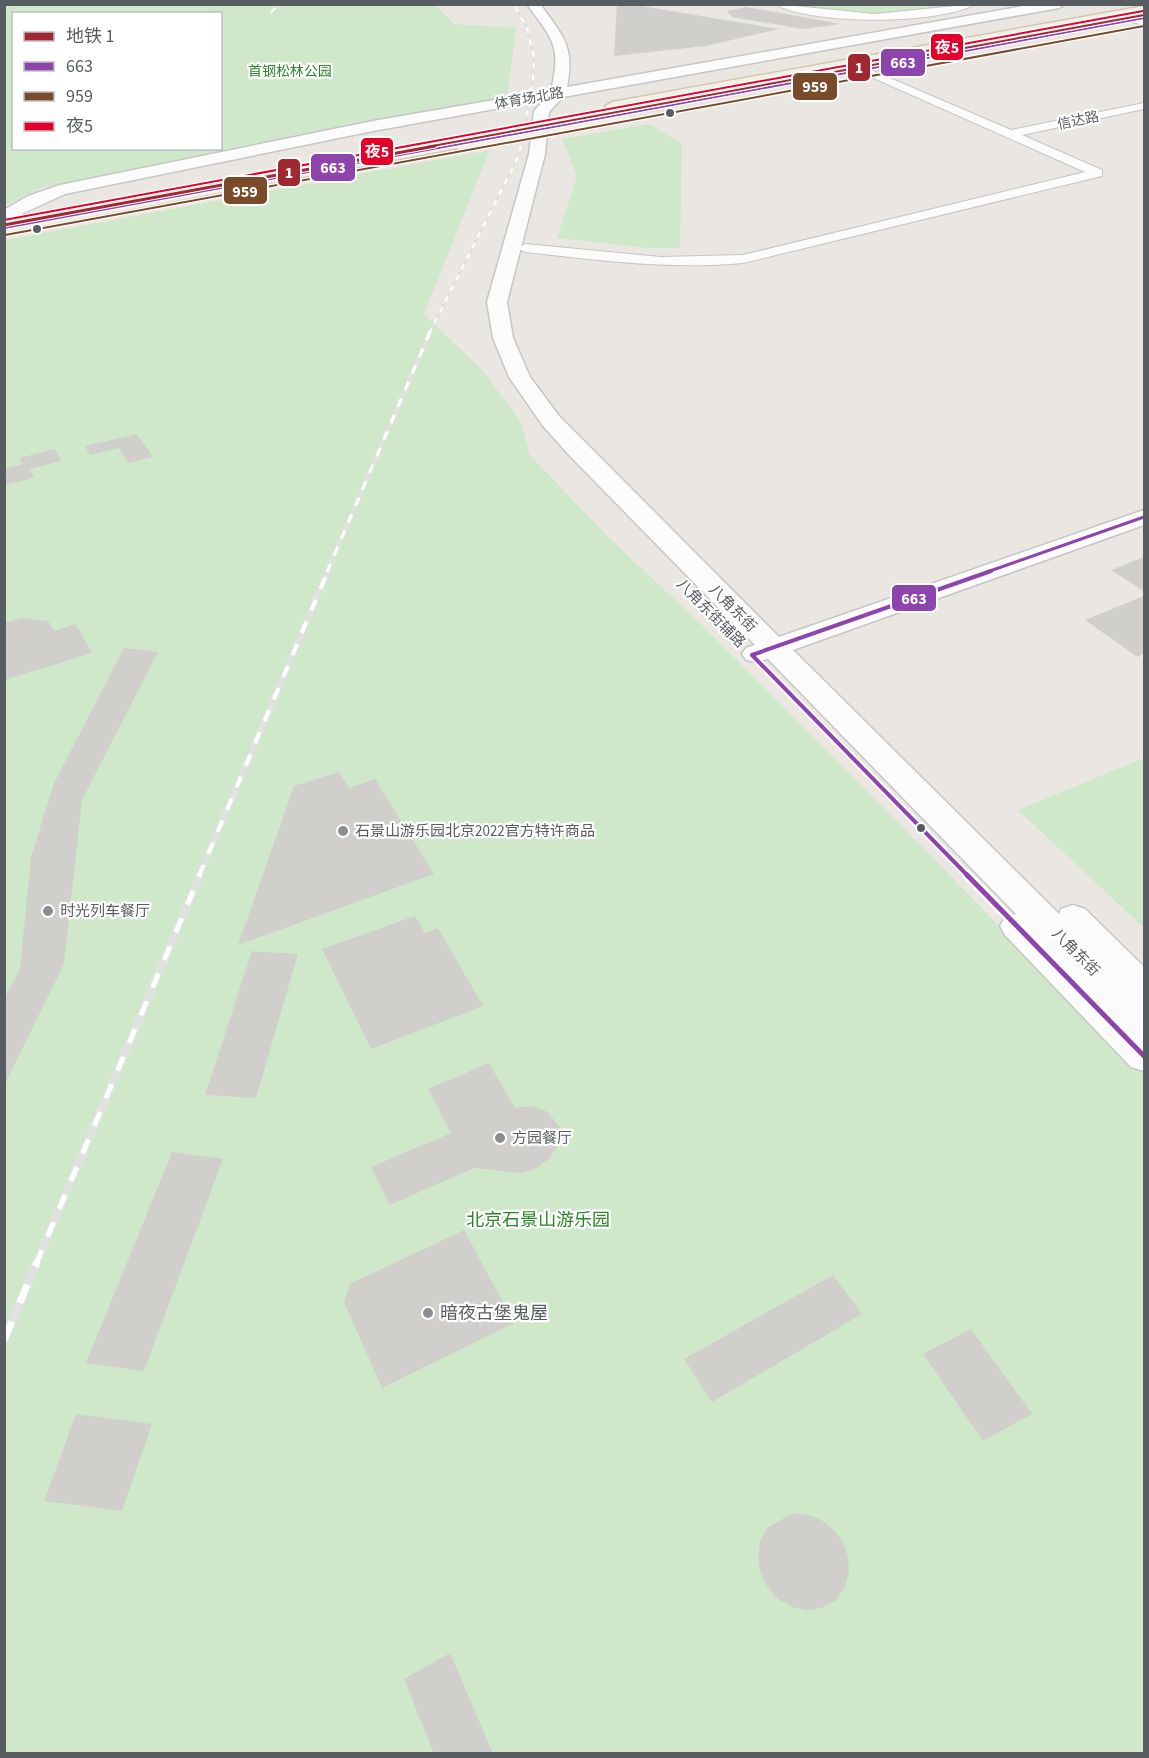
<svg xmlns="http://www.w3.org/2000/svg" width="1149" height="1758" viewBox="0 0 1149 1758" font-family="'Source Sans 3','Noto Sans SC',sans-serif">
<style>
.green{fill:#d0e8ca;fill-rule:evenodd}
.building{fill:#d1cfcc}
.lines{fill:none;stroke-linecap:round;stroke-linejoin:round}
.street-casing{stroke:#c5c5c4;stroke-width:2}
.secondary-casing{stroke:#c6c6c6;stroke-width:3}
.primary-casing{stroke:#d5c6ad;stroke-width:3}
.street{fill:#fcfbfb;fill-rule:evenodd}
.secondary{fill:#fcfbfb;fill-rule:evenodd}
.primary{fill:#f2efe5;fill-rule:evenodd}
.rail-far4-casing{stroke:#e2e1e1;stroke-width:3}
.rail-far3-casing{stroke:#e2e1e1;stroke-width:4.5}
.rail-far2-casing{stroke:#e2e1e1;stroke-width:6}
.rail-far1-casing{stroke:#e2e1e1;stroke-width:8}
.rail-casing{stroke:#e2e1e1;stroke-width:9}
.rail-far4{stroke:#fff;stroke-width:2;stroke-dasharray:6;stroke-linecap:butt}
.rail-far3{stroke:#fff;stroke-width:3;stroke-dasharray:9;stroke-linecap:butt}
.rail-far2{stroke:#fff;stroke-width:4;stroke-dasharray:12;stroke-linecap:butt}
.rail-far1{stroke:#fff;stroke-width:5;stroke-dasharray:15;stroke-linecap:butt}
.rail{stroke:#fff;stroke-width:7;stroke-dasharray:20;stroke-linecap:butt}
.primary-bridge-casing{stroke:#d5c6ad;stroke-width:16;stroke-linecap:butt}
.primary-bridge{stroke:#f2efe5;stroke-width:14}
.bus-1-far3-casing{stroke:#fff;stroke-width:4.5}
.bus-1-far2-casing{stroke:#fff;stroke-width:6}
.bus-1-far1-casing{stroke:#fff;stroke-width:8}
.bus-1-casing{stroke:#fff;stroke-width:10}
.bus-2-casing{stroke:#fff;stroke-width:4.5}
.bus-3-casing{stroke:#fff;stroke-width:4.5}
.bus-1-far3{stroke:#8e44ad;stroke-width:2}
.bus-1-far2{stroke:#8e44ad;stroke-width:3}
.bus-1-far1{stroke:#8e44ad;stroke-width:4}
.bus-1{stroke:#8e44ad;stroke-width:5}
.bus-2{stroke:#7a4b2a;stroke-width:2}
.bus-3{stroke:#e4002b;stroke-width:2}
.metro-1-far1-casing{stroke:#fff;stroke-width:4.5}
.metro-1-casing{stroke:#fff;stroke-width:5}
.metro-1-far1{stroke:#a12830;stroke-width:2}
.metro-1{stroke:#a12830;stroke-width:3}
.bus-dot{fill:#585d62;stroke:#fff;stroke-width:2}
.poi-dot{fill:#8b8d8f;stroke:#fff;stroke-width:2}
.labels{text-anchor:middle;stroke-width:4.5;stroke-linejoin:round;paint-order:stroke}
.far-park-label{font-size:14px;fill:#2e862b;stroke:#fff}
.far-street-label{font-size:14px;fill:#585d62;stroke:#fff}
.street-label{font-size:15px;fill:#585d62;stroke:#fff}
.poi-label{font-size:15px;fill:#585d62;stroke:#fff;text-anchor:start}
.near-park-label{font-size:18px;fill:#2e862b;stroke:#fff}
.near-poi-label{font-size:18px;fill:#585d62;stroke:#fff;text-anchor:start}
.line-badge{stroke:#fff;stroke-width:2}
.badge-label{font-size:16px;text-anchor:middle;font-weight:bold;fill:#fff}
</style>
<rect width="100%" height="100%" fill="#eae7e2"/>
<path class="green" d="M434,4l20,20 62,4 -9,70 -467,90 -35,18v-201zM14,14h206v134h-206z
M787,5h173c-58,13 -115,9 -173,0z
M650,124l32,20 -2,104h-34l-89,-10 20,-62 -15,-37z
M490,150l-66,164 59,57 38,51 9,33 79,83 90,84 232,234 213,220v677h-1139v-1513z
M1144,758v170l-126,-118z"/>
<path class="building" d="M617,4h13l149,25 -73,17 -92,10z
M746,7l95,17 -38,5 -71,-12 -5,-6z
M137,434l16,23 -24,6 -10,-15 -29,7 -5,-9z
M55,449l6,12 -31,8 4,9 -30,7v-16l19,-5 -4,-6z
M1144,557v32l-2,1 -31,-20z
M1144,596v57l-7,4 -52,-37z
M22,618l26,3 6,10 22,-7 16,29 -88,27v-57z
M124,648l34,4 -76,148 -18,164 -60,122v-87l16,-30 11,-112 23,-74z
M339,772l10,16 26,-9 59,95 -196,71 56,-159z
M415,916l10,17 13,-5 45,78 -112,43 -49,-100z
M252,951l46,3 -42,144 -51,-3z
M489,1063l26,45 18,-2 15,6 12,16v15l-12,17 -15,10 -14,3 -45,-5 -84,37 -19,-38 80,-34 -23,-44z
M172,1152l51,7 -79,212 -58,-8z
M464,1230l50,93 -132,65 -38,-86 6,-18z
M833,1275l29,39 -150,88 -28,-43z
M971,1329l61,85 -49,27 -60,-87z
M76,1414l76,10 -30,87 -78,-10z
M791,1514h14l15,5 13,10 10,13 5,15 1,16 -5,16 -9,12 -13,7 -15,2 -15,-3 -14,-8 -11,-13 -7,-14 -2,-16 2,-15 7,-13z
M450,1653l43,101h-59l-30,-75z"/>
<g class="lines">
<defs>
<path id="street" d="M775,4l100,10 100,-10c-34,21 -166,21 -200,0z
M1136,17l8,2v6l-12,-3v-4z
M864,67l147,63 133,-27v6l-122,26 80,35v6l-359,87c-73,7 -145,-3 -218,-11l-7,-4 7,-4 136,13 82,-2 342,-83 -225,-100 -1,-2z"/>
<path id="secondary" d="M527,4h13c23,32 35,42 27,83l468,-83h30l-6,4 -496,89 -14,15 -4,42 -38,148 6,36 17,39 29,39 220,221 365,-127v15l-351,125 266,264 2,-5 12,-4 12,4 59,58v104l-13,-4 -126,-132 -5,-9 5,-9 11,-3 -248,-255 -12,3 -10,-2 -4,-6 4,-6 9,-3 -185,-189 -27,-30 -34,-49 -16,-39 -6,-36 42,-148 5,-43 10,-11 -171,31 -308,63 -61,28v-12l24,-14 32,-11 313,-64 178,-31c11,-45 1,-51 -24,-86z"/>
<path id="primary" d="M1144,6v8l-532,96 -7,-4 7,-4z
M462,138l6,2 2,3 -2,3 -464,87v-10z"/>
</defs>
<use href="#street" class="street-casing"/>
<use href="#secondary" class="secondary-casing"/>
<use href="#primary" class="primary-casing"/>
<use href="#street" class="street"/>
<use href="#secondary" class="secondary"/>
<use href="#primary" class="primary"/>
<defs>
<path id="rail-far4" d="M271,12l9,-8
M429,334l90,-179 14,-76 1,-22 -7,-29 -14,-24"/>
<path id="rail-far3" d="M327,572l103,-240"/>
<path id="rail-far2" d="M199,876l129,-305"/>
<path id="rail-far1" d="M36,1264l164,-389"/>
<path id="rail" d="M4,1340l33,-78"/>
</defs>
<use href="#rail-far4" class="rail-far4-casing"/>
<use href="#rail-far3" class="rail-far3-casing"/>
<use href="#rail-far2" class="rail-far2-casing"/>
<use href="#rail-far1" class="rail-far1-casing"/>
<use href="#rail" class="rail-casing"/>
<use href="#rail-far4" class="rail-far4"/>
<use href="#rail-far3" class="rail-far3"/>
<use href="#rail-far2" class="rail-far2"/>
<use href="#rail-far1" class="rail-far1"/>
<use href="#rail" class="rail"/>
<defs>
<path id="primary-bridge" d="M462,143l161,-29"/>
</defs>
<use href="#primary-bridge" class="primary-bridge-casing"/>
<use href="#primary-bridge" class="primary-bridge"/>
<defs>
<path id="bus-1-far3" d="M4,228l1140,-210"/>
<path id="bus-1-far2" d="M987,572l157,-55"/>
<path id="bus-1-far1" d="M968,876l-216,-221 239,-84"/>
<path id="bus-1" d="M967,875l177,181"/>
<path id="bus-2" d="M5,235l1139,-209"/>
<path id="bus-3" d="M4,220l1139,-209"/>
</defs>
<use href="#bus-1-far3" class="bus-1-far3-casing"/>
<use href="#bus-1-far2" class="bus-1-far2-casing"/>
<use href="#bus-1-far1" class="bus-1-far1-casing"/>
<use href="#bus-1" class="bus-1-casing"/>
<use href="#bus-2" class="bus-2-casing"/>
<use href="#bus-3" class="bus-3-casing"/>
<use href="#bus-1-far3" class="bus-1-far3"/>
<use href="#bus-1-far2" class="bus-1-far2"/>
<use href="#bus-1-far1" class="bus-1-far1"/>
<use href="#bus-1" class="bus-1"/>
<use href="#bus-2" class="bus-2"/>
<use href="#bus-3" class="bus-3"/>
<defs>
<path id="metro-1-far1" d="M427,147l717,-132"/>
<path id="metro-1" d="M4,225l431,-79"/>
</defs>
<use href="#metro-1-far1" class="metro-1-far1-casing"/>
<use href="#metro-1" class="metro-1-casing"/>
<use href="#metro-1-far1" class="metro-1-far1"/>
<use href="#metro-1" class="metro-1"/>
</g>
<g class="bus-dot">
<circle cx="670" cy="113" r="5"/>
<circle cx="37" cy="229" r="5"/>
<circle cx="921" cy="828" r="5"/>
</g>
<g class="poi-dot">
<circle cx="343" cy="831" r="6"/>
<circle cx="48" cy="911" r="6"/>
<circle cx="500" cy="1138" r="6"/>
<circle cx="428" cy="1313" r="6"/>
</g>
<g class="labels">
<g class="far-park-label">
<text x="290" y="76">首钢松林公园</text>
</g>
<g class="far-street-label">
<text transform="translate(529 98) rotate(-10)" y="5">体育场北路</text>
<text transform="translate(1078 120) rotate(-12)" y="5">信达路</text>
</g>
<g class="street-label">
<text transform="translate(733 608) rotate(45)" y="5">八角东街</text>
<text transform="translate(711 613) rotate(45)" y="5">八角东街辅路</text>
<text transform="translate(1076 952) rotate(45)" y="5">八角东街</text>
</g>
<g class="poi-label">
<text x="355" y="836">石景山游乐园北京2022官方特许商品</text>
<text x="60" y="916">时光列车餐厅</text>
<text x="512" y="1143">方园餐厅</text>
</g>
<g class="near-park-label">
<text x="538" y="1226">北京石景山游乐园</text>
</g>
<g class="near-poi-label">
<text x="440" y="1319">暗夜古堡鬼屋</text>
</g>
</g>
<g class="line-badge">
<rect x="930" y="33" width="34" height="28" rx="6" fill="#e4002b"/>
<rect x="880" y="48" width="46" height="29" rx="6" fill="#8e44ad"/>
<rect x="847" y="53" width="24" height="29" rx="6" fill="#a12830"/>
<rect x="792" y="72" width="46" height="29" rx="6" fill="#7a4b2a"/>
<rect x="360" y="137" width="34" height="29" rx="6" fill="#e4002b"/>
<rect x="310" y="153" width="46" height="29" rx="6" fill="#8e44ad"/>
<rect x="277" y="158" width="24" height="29" rx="6" fill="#a12830"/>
<rect x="223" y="176" width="45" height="29" rx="6" fill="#7a4b2a"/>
<rect x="891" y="584" width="46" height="28" rx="6" fill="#8e44ad"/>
</g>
<g class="badge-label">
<text x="947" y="53">夜5</text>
<text x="903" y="68">663</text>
<text x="859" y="73">1</text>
<text x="815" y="92">959</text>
<text x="377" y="157">夜5</text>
<text x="333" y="173">663</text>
<text x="289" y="178">1</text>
<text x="245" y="197">959</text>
<text x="914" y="604">663</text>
</g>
<rect width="1149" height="1758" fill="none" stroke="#585d62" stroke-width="12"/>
<rect x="12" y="12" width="210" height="138" fill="#ffffff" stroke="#bcbec0" stroke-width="1.5"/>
<rect x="24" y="32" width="30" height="9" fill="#a12830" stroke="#bcbec0" stroke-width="1.5"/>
<text x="66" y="42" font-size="18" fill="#585d62">地铁 1</text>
<rect x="24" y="62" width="30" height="9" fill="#8e44ad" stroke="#bcbec0" stroke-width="1.5"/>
<text x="66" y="72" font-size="18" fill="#585d62">663</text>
<rect x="24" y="92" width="30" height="9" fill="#7a4b2a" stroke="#bcbec0" stroke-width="1.5"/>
<text x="66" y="102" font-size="18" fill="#585d62">959</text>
<rect x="24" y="122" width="30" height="9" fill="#e4002b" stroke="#bcbec0" stroke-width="1.5"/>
<text x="66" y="132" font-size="18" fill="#585d62">夜5</text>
</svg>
